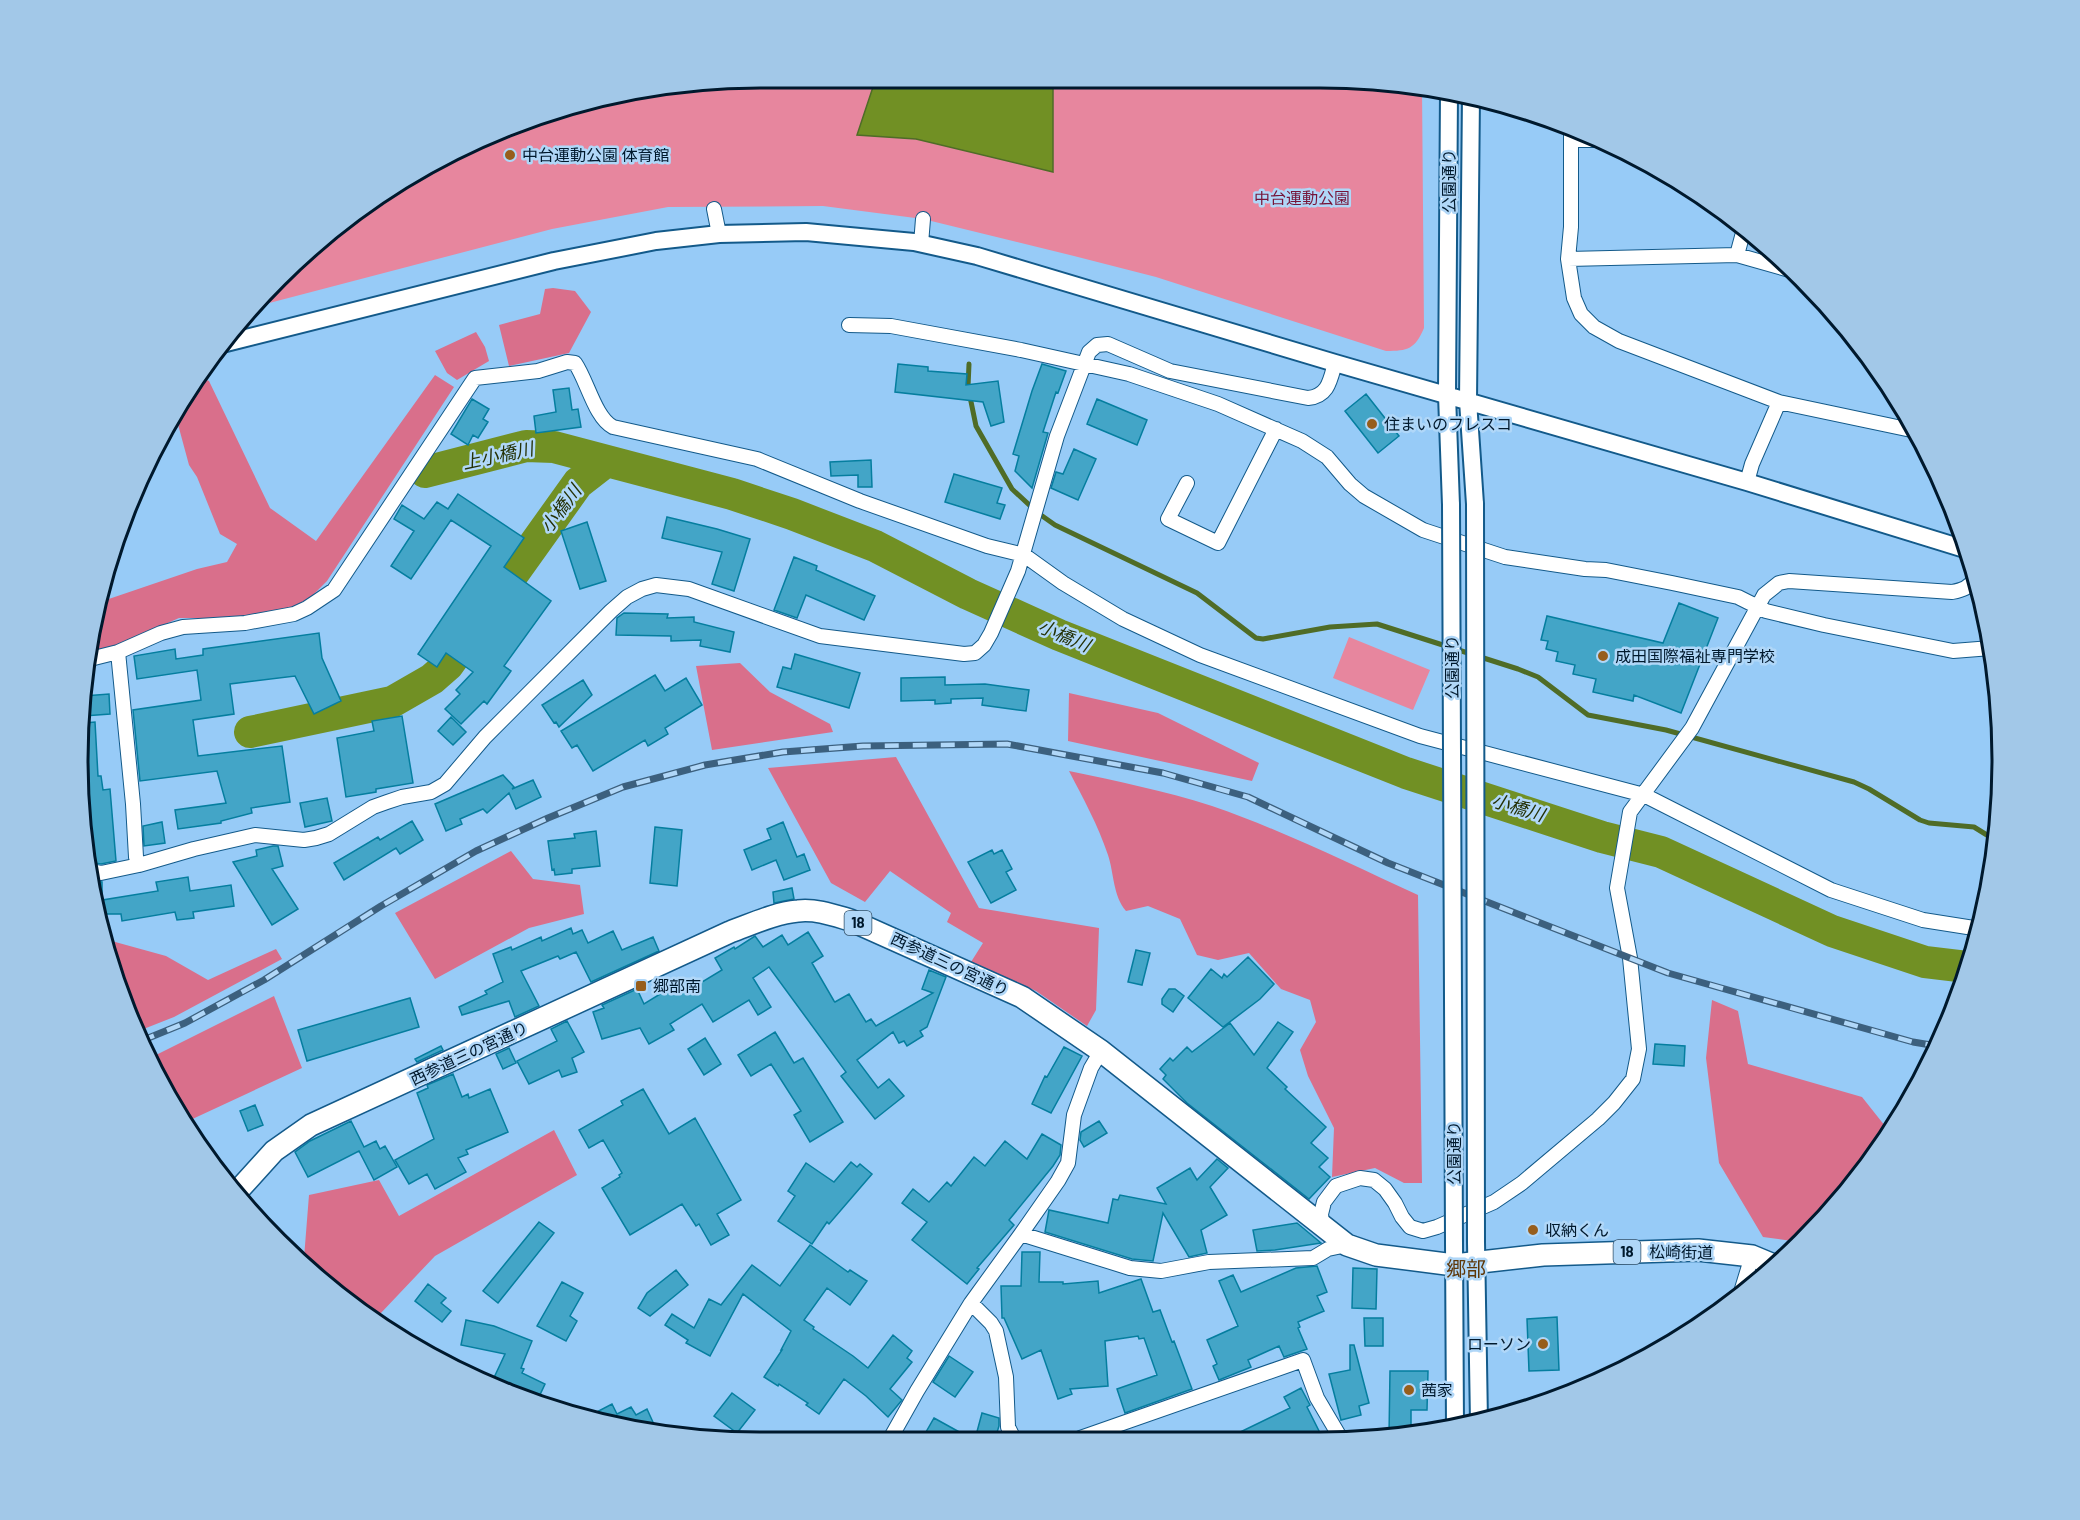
<svg xmlns="http://www.w3.org/2000/svg" width="2080" height="1520" viewBox="0 0 2080 1520" font-family="Barlow,'Noto Sans JP',sans-serif">
<style>
.green{fill:#e7869e}
.forest{fill:#d96f8b}
.water{fill:#719024;stroke:#4f6c27;stroke-width:1.5}
.lines{fill:none;stroke-linecap:round;stroke-linejoin:round}
.stream{stroke:#4f6c27;stroke-width:5}
.river{stroke:#719024;stroke-width:32}
.building{fill:#43a5c7;stroke:#057e9f;stroke-width:1.5}
.minor-casing{stroke:#135a8a;stroke-width:16}
.tertiary-casing{stroke:#135a8a;stroke-width:20}
.primary-casing{stroke:#135a8a;stroke-width:24}
.minor{stroke:#fff;stroke-width:14}
.tertiary{stroke:#fff;stroke-width:16}
.primary{stroke:#fff;stroke-width:21}
.rail-casing{stroke:#3c607e;stroke-width:7}
.rail{stroke:#b0d7f8;stroke-width:4.5;stroke-dasharray:14;stroke-linecap:butt}
.tertiary-bridge-casing{stroke:#135a8a;stroke-width:20;stroke-linecap:butt}
.tertiary-bridge{stroke:#fff;stroke-width:16}
.poi-dot{fill:#975e1c;stroke:#b0d7f8;stroke-width:2}
.labels{text-anchor:middle;stroke-width:5;stroke-linejoin:round;paint-order:stroke}
.shield{fill:#b0d7f8;stroke:#35526a;stroke-width:1.5}
.shield-label{font-size:15px;font-weight:bold;fill:#00192d}
.poi-label{font-size:16px;fill:#00192d;stroke:#b0d7f8;text-anchor:start}
.street-label{font-size:16px;fill:#00192d;stroke:#b0d7f8}
.park-label{font-size:16px;fill:#761539;stroke:#b0d7f8}
.water-label{font-size:18px;font-style:italic;fill:#243105;stroke:#b0d7f8}
.quarter-label{font-size:20px;fill:#5e3708;stroke:#b0d7f8}
.rim{fill:none;stroke:#00192d;stroke-width:3}
</style>
<rect width="100%" height="100%" fill="#97cbf7"/>
<path class="green" d="M760,78h560l102,10 2,240c-9,21 -16,23 -38,23l-230,-74 -82,-21 -151,-37 -100,-13 -155,1 -116,22 -302,79 131,-115 118,-63 84,-29z
M1349,637l81,33 -17,40 -80,-32z"/>
<path class="forest" d="M553,288l22,3 16,21 -22,41 -60,13 -10,-41 41,-11 5,-25z
M476,332l9,15 4,14 -32,19 -10,-7 -12,-22z
M435,375l19,12 -127,194 -21,21 -13,7 -57,9h-57l-65,29 -27,6 10,-50 100,-34 30,-7 10,-18 -17,-10 -23,-57 -8,-12 -13,-48 26,-39 7,3 61,127 46,33z
M740,663l30,29 60,32 3,8 -121,18 -16,-84z
M1069,693l89,20 101,50 -7,18 -184,-40z
M896,757l83,151 120,20 -3,82 -9,16 -51,-35 -65,-29 12,-19 -36,-21 4,-9 -61,-42 -25,31 -34,-19 -63,-115z
M1069,771c48,10 96,20 143,35 70,24 138,58 206,89l4,288h-18l-29,-15 -43,9 2,-49 -26,-52 -8,-26 16,-28 -6,-22 -29,-11 -32,-36 -31,7 -21,-5 -17,-36 -32,-13 -22,5c-13,-15 -12,-38 -18,-56 -10,-30 -25,-57 -39,-84z
M511,851l22,28 47,6 4,29 -55,14 -94,51 -40,-66z
M108,940l58,16 42,24 68,-31 6,10 -108,58 -38,15 -6,-11z
M274,996l28,72 -116,54 -14,-31 -4,1 -18,-34z
M1712,1000l26,11 10,53 114,33 27,34 -28,44 -62,67 -36,-5 -44,-74 -13,-105z
M554,1130l23,45 -142,81 -55,58 -1,8 -34,-21 -44,-41 3,-2 5,-63 70,-15 20,36z"/>
<path class="water" d="M876,78h177v94l-137,-33 -59,-4z"/>
<g class="lines">
<path class="stream" d="M969,364l-1,23 8,39 36,63 26,24 17,12 142,68 59,45 7,1 67,-12 47,-3 141,45 20,8 50,38 78,15 188,52 15,7 51,31 9,3 45,4 21,13"/>
<path class="river" d="M425,472l101,-26 28,1 178,47 60,20 83,32 93,48 91,41 347,138 196,64 59,15 171,79 93,31 42,5
M250,732l142,-30 40,-23 16,-14 130,-182 27,-21"/>
</g>
<path class="building" d="M898,364l30,3v4l39,3 -1,11 32,-4 6,41 -13,4 -8,-24 -88,-10z
M1042,364l24,7 -8,22 -2,-1 -13,40 5,1 -16,55 -17,-17 4,-15 -6,-2 19,-63z
M569,388l3,22 6,-1 3,18 -45,6 -2,-17 22,-4 -3,-22z
M1366,394l33,42 -21,17 -33,-42z
M472,399l17,10 -6,10 5,3 -10,16 -5,-3 -5,10 -17,-11z
M1097,399l50,21 -10,25 -50,-21z
M1074,449l22,10 -18,41 -27,-12 5,-16 7,2z
M871,460l1,27h-14v-12l-27,1 -1,-14z
M954,474l48,14 -5,15 8,2 -5,14 -55,-17z
M458,494l66,44 -20,29 47,34 -47,65 7,5 -24,33 -3,-3 -23,23 -16,-15 15,-15 -4,-4 17,-18 -27,-19 -9,14 -19,-13 73,-108 -40,-26 -40,59 -20,-13 23,-35 -20,-12 8,-14 22,14 13,-17 11,7z
M667,517l50,12 33,10 -16,52 -22,-7 10,-32 -60,-14z
M587,522l19,59 -26,8 -19,-58z
M794,557l23,9 -1,4 59,26 -11,24 -58,-25 -9,23 -23,-8z
M1679,603l39,15 -37,95 -47,-18 -1,6 -40,-9 3,-13 -23,-5 2,-9 -19,-4 2,-9 -12,-3 2,-8 -7,-1 6,-24 116,27z
M624,613l44,1 -1,4 27,-1v5l40,10 -4,20 -30,-6 1,-6 -30,1v-5l-55,-1 1,-17z
M319,633l3,25 19,43 -27,13 -19,-38 -65,8 4,30 -41,6 5,36 84,-10 8,56 -39,6 1,5 -31,8v2l-43,6 -3,-19 51,-7 -9,-32 -77,10 -7,-71 68,-10 -4,-30 -60,9 -3,-23 41,-7 1,10 27,-4v-6z
M795,654l65,19 -11,35 -72,-21 6,-20 8,2z
M655,675l10,16 21,-13 16,27 -37,23 3,6 -20,12 -3,-6 -52,31 -16,-26 -5,3 -11,-17z
M945,677v8l40,-1 44,6 -3,21 -44,-6 1,-7 -32,1v4l-16,1v-4l-34,1v-23z
M583,680l9,15 -33,32 -3,-5 -2,1 -12,-18z
M109,694l1,20 -26,2v-20z
M402,716l11,67 -37,6v3l-30,5 -9,-59 37,-7 -2,-10z
M451,717l15,15 -13,13 -15,-14z
M95,722l3,54h3l2,14 7,-1 6,72 -15,3 -14,-2 -3,-13v-22h2l-2,-31v-73z
M503,775l11,12 -2,2 21,-9 8,17 -25,12 -7,-16 -22,20 -4,-4 -23,10 2,5 -16,7 -11,-27z
M327,798l5,23 -27,6 -5,-24z
M412,821l11,19 -23,14 -4,-6 -52,32 -10,-17 44,-26 2,3z
M162,822l3,21 -21,3 -1,-20z
M783,822l14,35 7,-3 6,16 -26,10 -8,-20 -24,10 -8,-20 27,-11 -4,-10z
M655,827l27,3 -5,56 -27,-3z
M596,831l4,35 -28,3v4l-17,2 -1,-6 -2,1 -4,-29 27,-3 -1,-4z
M273,846h5l5,20 -11,3 26,40 -26,16 -39,-63 24,-6 -1,-6z
M992,850l2,4 8,-4 10,19 -6,3 10,18 -25,13 -23,-41z
M188,877l2,14 41,-6 3,21 -41,6 1,6 -17,2 -2,-8 -53,9 -1,-7h-20l-9,-33 10,1v18l56,-9 -2,-9z
M792,888l2,11 -20,4 -1,-11z
M571,928l2,6 9,-4 6,13 25,-12 9,19 31,-13 6,14 -68,31 -15,-30 -16,7 -2,-3 -37,15 18,35 -24,11 -6,-16 -47,14 -3,-8 28,-13 -2,-3 18,-9 -10,-28 18,-7 1,3 29,-13 1,4z
M808,932l15,24 -11,7 22,38 1,1 14,-8 17,28 5,-3 5,7 57,-33 -11,-4 7,-19 17,7 -19,50 -7,4 3,5 -16,10 -3,-5 -5,2 -6,-11 -36,28 21,28 11,-9 15,17 -29,23 -34,-43 5,-4 -77,-105 -16,11 18,29 -13,8 -9,-15 -36,22 -11,-18 -32,20 4,6 -25,14 -9,-16 -38,11 -9,-27 11,-4 -2,-3 35,-16 7,15 39,-24 6,10 33,-20 -7,-12 19,-11 1,2 20,-13 8,11 19,-12 6,10z
M1136,950l14,3 -8,32 -14,-3z
M1248,957l26,27 -14,15 -37,28 -35,-29 23,-29 11,9 2,-4 3,3z
M1169,989h6l9,7 -11,16 -11,-8v-5z
M410,998l9,29 -112,34 -9,-31z
M567,1021l17,31 -12,6 5,14 -15,5 -3,-7 -30,14 -12,-23 40,-20 -6,-12z
M1278,1022l15,10 -26,36 20,19 -2,2 41,38 -15,16 17,15 -9,9 11,10 -21,22 -122,-96 -24,-24 3,-4 -6,-6 10,-11 3,3 14,-14 5,5 38,-29 24,32z
M775,1032l19,31 9,-5 40,64 -33,20 -16,-27 7,-4 -30,-47 -20,12 -13,-21z
M705,1038l16,26 -17,11 -16,-26z
M1655,1044l30,2 -1,20 -31,-2z
M441,1046l2,4 -26,12 -2,-3z
M1064,1047l18,9 -31,57 -19,-9 13,-28 2,1z
M509,1048l7,15 -13,6 -7,-15z
M453,1074l9,23 6,-3 1,4 21,-9 18,43 -42,18 2,4 -10,4 8,14 -31,17 -8,-15 -18,10 -14,-24 39,-21 -17,-46 11,-5 -1,-3z
M643,1089l26,45 26,-16 46,82 -24,14 12,21 -18,10 -12,-21 -3,2 -14,-22 -52,31 -28,-47 18,-11 -1,-2 3,-2 -19,-33 -14,8 -10,-18 44,-25 -2,-4z
M255,1105l8,20 -15,6 -8,-20z
M351,1121l13,26 12,-6 4,8 5,-3 12,21 -23,13 -15,-29 -51,26 -13,-25 15,-11z
M1099,1121l8,12 -23,14 -4,-7 1,-8z
M1042,1134l19,11 -1,10 -7,11 -44,54 5,5 -37,43 2,1 -12,15 -55,-44 15,-18 -25,-19 11,-14 16,13 18,-20 4,4 23,-29 11,9 20,-25 22,18z
M1217,1159l11,9 -18,19 17,28 -26,15 6,23 -18,4 -26,-44 -10,48 -21,-2 -87,-27 4,-22 59,13 5,-24 5,1 2,-5 46,9 -9,-16 33,-20 7,12z
M851,1162l6,5 3,-3 12,10 -43,50 -2,-2 -15,22 -34,-23 17,-25 -7,-5 18,-28 28,19z
M539,1222l15,11 -56,70 -15,-12z
M1297,1223l24,20 -46,7 -18,1 -4,-21z
M810,1245l38,27 2,-2 17,11 -17,24 -23,-17 -23,32 10,7 -1,2 40,27 15,12 25,-33 19,16 -5,7 5,4 -22,27 12,11 -14,17 -22,-21 -22,-17 -25,35 -13,-9 2,-2 -29,-19 -1,2 -14,-9 18,-27h-1l10,-19 -48,-37 -33,62 -24,-13 2,-3 -23,-15 7,-11 22,14 15,-29 12,6 31,-40 28,21z
M1022,1252h18l-1,30h24v2l35,-3 1,12 42,-14 12,33 7,-2 12,32 2,-1 18,48 -67,24 -8,-24 40,-14 -13,-37 -5,1 -1,-3 -33,5 3,45 -38,3 2,5 -14,5 -17,-49 -19,9 -18,-41h-2l-1,-32h20z
M1317,1266l10,26 -10,4 7,15 -26,11 2,5 -2,1 9,21 -23,8 -5,-11 -31,14 3,7 -32,13 -6,-14 4,-2 -10,-24 31,-14 -19,-45 14,-6 8,17 55,-24z
M1353,1268l24,1 -1,40 -24,-1z
M676,1270l12,15 -38,31 -12,-8 9,-15z
M562,1282l21,11 -13,23 7,5 -11,20 -29,-15z
M428,1284l18,14 -5,5 10,8 -9,11 -27,-21z
M1557,1317l2,53 -30,1 -2,-52z
M1364,1318h19v28h-18z
M466,1320l28,6 38,15 -11,27 3,1 -2,4 23,11 -8,17 -46,-17 14,-30 -44,-9z
M1350,1345h4l15,58 -10,3 2,9 -20,5 -12,-46 21,-4z
M949,1356l24,16 -18,25 -22,-15z
M1390,1371h38l-1,39h-16v26h-22z
M1301,1388l9,17 -3,2 12,24 -13,6h-76l60,-29 -6,-11z
M732,1393l23,17 -18,23 -23,-17z
M612,1404l5,10 14,-7 5,8 11,-6 10,22 -74,-12z
M982,1413l17,5v8l-4,13h-20z
M934,1418l38,21h-50z"/>
<g class="lines">
<defs>
<path id="minor" d="M1571,127v100l-3,32 6,39 7,16 13,13 25,14 160,61 137,29
M1571,140h29
M714,209l5,25
M921,244l2,-25
M1737,255l7,-26
M1568,259l169,-4 56,16
M849,325l42,1 130,24 108,24 89,30 84,37 25,16 23,27 14,12 59,34 82,27 80,12 21,1 66,13 66,14 28,14 58,14 129,26 38,-3
M1747,482l5,-18 27,-62
M1187,483l-19,36 50,24 58,-114
M118,652l15,152 3,53 3,8
M86,660l32,-8 43,-19 22,-6 62,-4 49,-9 13,-6 27,-18 141,-212 63,-7 29,-9 8,1c12,17 20,55 38,64l144,32 103,42 127,45 37,9 39,28 60,36 77,36 220,81 224,59 187,95 92,30 57,9
M90,871l11,2 38,-8 55,-16 61,-14 49,5 12,-2 13,-4 44,-27 14,-5 15,-5 29,-5 14,-8 40,-47 126,-126 16,-14 15,-8 14,-4 33,4 131,47 144,18 11,-1 9,-8 7,-12 27,-62 39,-135 32,-84 8,-7 11,-1 62,27 138,27c20,-2 22,-17 27,-35
M1322,1224l-1,-10 3,-12 12,-16 24,-8 14,2 11,9 10,14 7,14 8,10 13,4 14,-4 57,-25 28,-19 76,-64 16,-16 19,-24 6,-30 -9,-91 -13,-70 13,-76 62,-84 72,-133 15,-12 10,-2 163,11c11,-2 16,-4 23,-13
M1021,1234l109,34 31,3 48,-9 104,-4 15,-9 19,-4
M1741,1292l11,-36
M971,1303l20,20 5,8 10,46 2,50 6,12
M1080,1438l223,-78 14,38 23,39
M890,1439l27,-48 54,-88 50,-69 37,-53 10,-18 6,-48 17,-47 10,-17"/>
<path id="tertiary" d="M1449,91l-2,304 4,110
M1471,96l-3,305 7,103
M226,343l328,-82 102,-20 63,-7 87,-2 108,10 63,14 358,107 412,119 221,68
M1454,1242l1,185
M1476,1242l3,180"/>
<path id="primary" d="M235,1194l39,-43 37,-26 419,-193c22,-8 45,-19 68,-21 18,-2 35,4 52,9l172,77 79,54 246,194 29,10 78,10 89,-10 155,-5 54,6 24,10"/>
</defs>
<use href="#minor" class="minor-casing"/>
<use href="#tertiary" class="tertiary-casing"/>
<use href="#primary" class="primary-casing"/>
<use href="#minor" class="minor"/>
<use href="#tertiary" class="tertiary"/>
<use href="#primary" class="primary"/>
<defs>
<path id="rail" d="M141,1041l44,-18 79,-43 117,-74 95,-55 72,-33 75,-31 82,-22 78,-13 80,-6 144,-2 156,29 85,24 140,66 280,110 245,69 24,4"/>
</defs>
<use href="#rail" class="rail-casing"/>
<use href="#rail" class="rail"/>
<defs>
<path id="tertiary-bridge" d="M1475,504l1,738
M1451,505l3,737"/>
</defs>
<use href="#tertiary-bridge" class="tertiary-bridge-casing"/>
<use href="#tertiary-bridge" class="tertiary-bridge"/>
</g>
<g class="poi-dot">
<circle cx="510" cy="155" r="6"/>
<circle cx="1372" cy="424" r="6"/>
<circle cx="1603" cy="656" r="6"/>
<rect x="635" y="980" width="12" height="12" rx="3"/>
<circle cx="1533" cy="1230" r="6"/>
<circle cx="1543" cy="1344" r="6"/>
<circle cx="1409" cy="1390" r="6"/>
</g>
<g class="labels">
<g class="shield">
<rect x="844.5" y="911" width="27" height="24" rx="4.5"/>
<rect x="1613.5" y="1240" width="27" height="24" rx="4.5"/>
</g>
<g class="shield-label">
<text x="858" y="928">18</text>
<text x="1627" y="1257">18</text>
</g>
<g class="poi-label">
<text x="522" y="161">中台運動公園 体育館</text>
<text x="1384" y="430">住まいのフレスコ</text>
<text x="1615" y="662">成田国際福祉専門学校</text>
<text x="653" y="992">郷部南</text>
<text x="1545" y="1236">収納くん</text>
<text x="1531" y="1350" text-anchor="end">ローソン</text>
<text x="1421" y="1396">茜家</text>
</g>
<g class="street-label">
<text transform="translate(1449 181) rotate(-90)" y="6">公園通り</text>
<text transform="translate(1452 667) rotate(-90)" y="6">公園通り</text>
<text transform="translate(950 964) rotate(25)" y="6">西参道三の宮通り</text>
<text transform="translate(469 1053) rotate(-25)" y="6">西参道三の宮通り</text>
<text transform="translate(1454 1153) rotate(-90)" y="6">公園通り</text>
<text transform="translate(1681 1252) rotate(1)" y="6">松崎街道</text>
</g>
<g class="park-label">
<text x="1302" y="204">中台運動公園</text>
</g>
<g class="water-label">
<text transform="translate(498 456) rotate(-12)" y="6">上小橋川</text>
<text transform="translate(561 509) rotate(-53)" y="6">小橋川</text>
<text transform="translate(1064 636) rotate(23)" y="6">小橋川</text>
<text transform="translate(1518 808) rotate(17)" y="6">小橋川</text>
</g>
<g class="quarter-label">
<text x="1466" y="1276">郷部</text>
</g>
</g>
<path d="M0 0H2080V1520H0ZM760 88H1320A672 672 0 0 1 1992 760V760A672 672 0 0 1 1320 1432H760A672 672 0 0 1 88 760V760A672 672 0 0 1 760 88Z" fill="#a2c8e8" fill-rule="evenodd"/>
<path class="rim" d="M760 88H1320A672 672 0 0 1 1992 760V760A672 672 0 0 1 1320 1432H760A672 672 0 0 1 88 760V760A672 672 0 0 1 760 88Z"/>
</svg>
